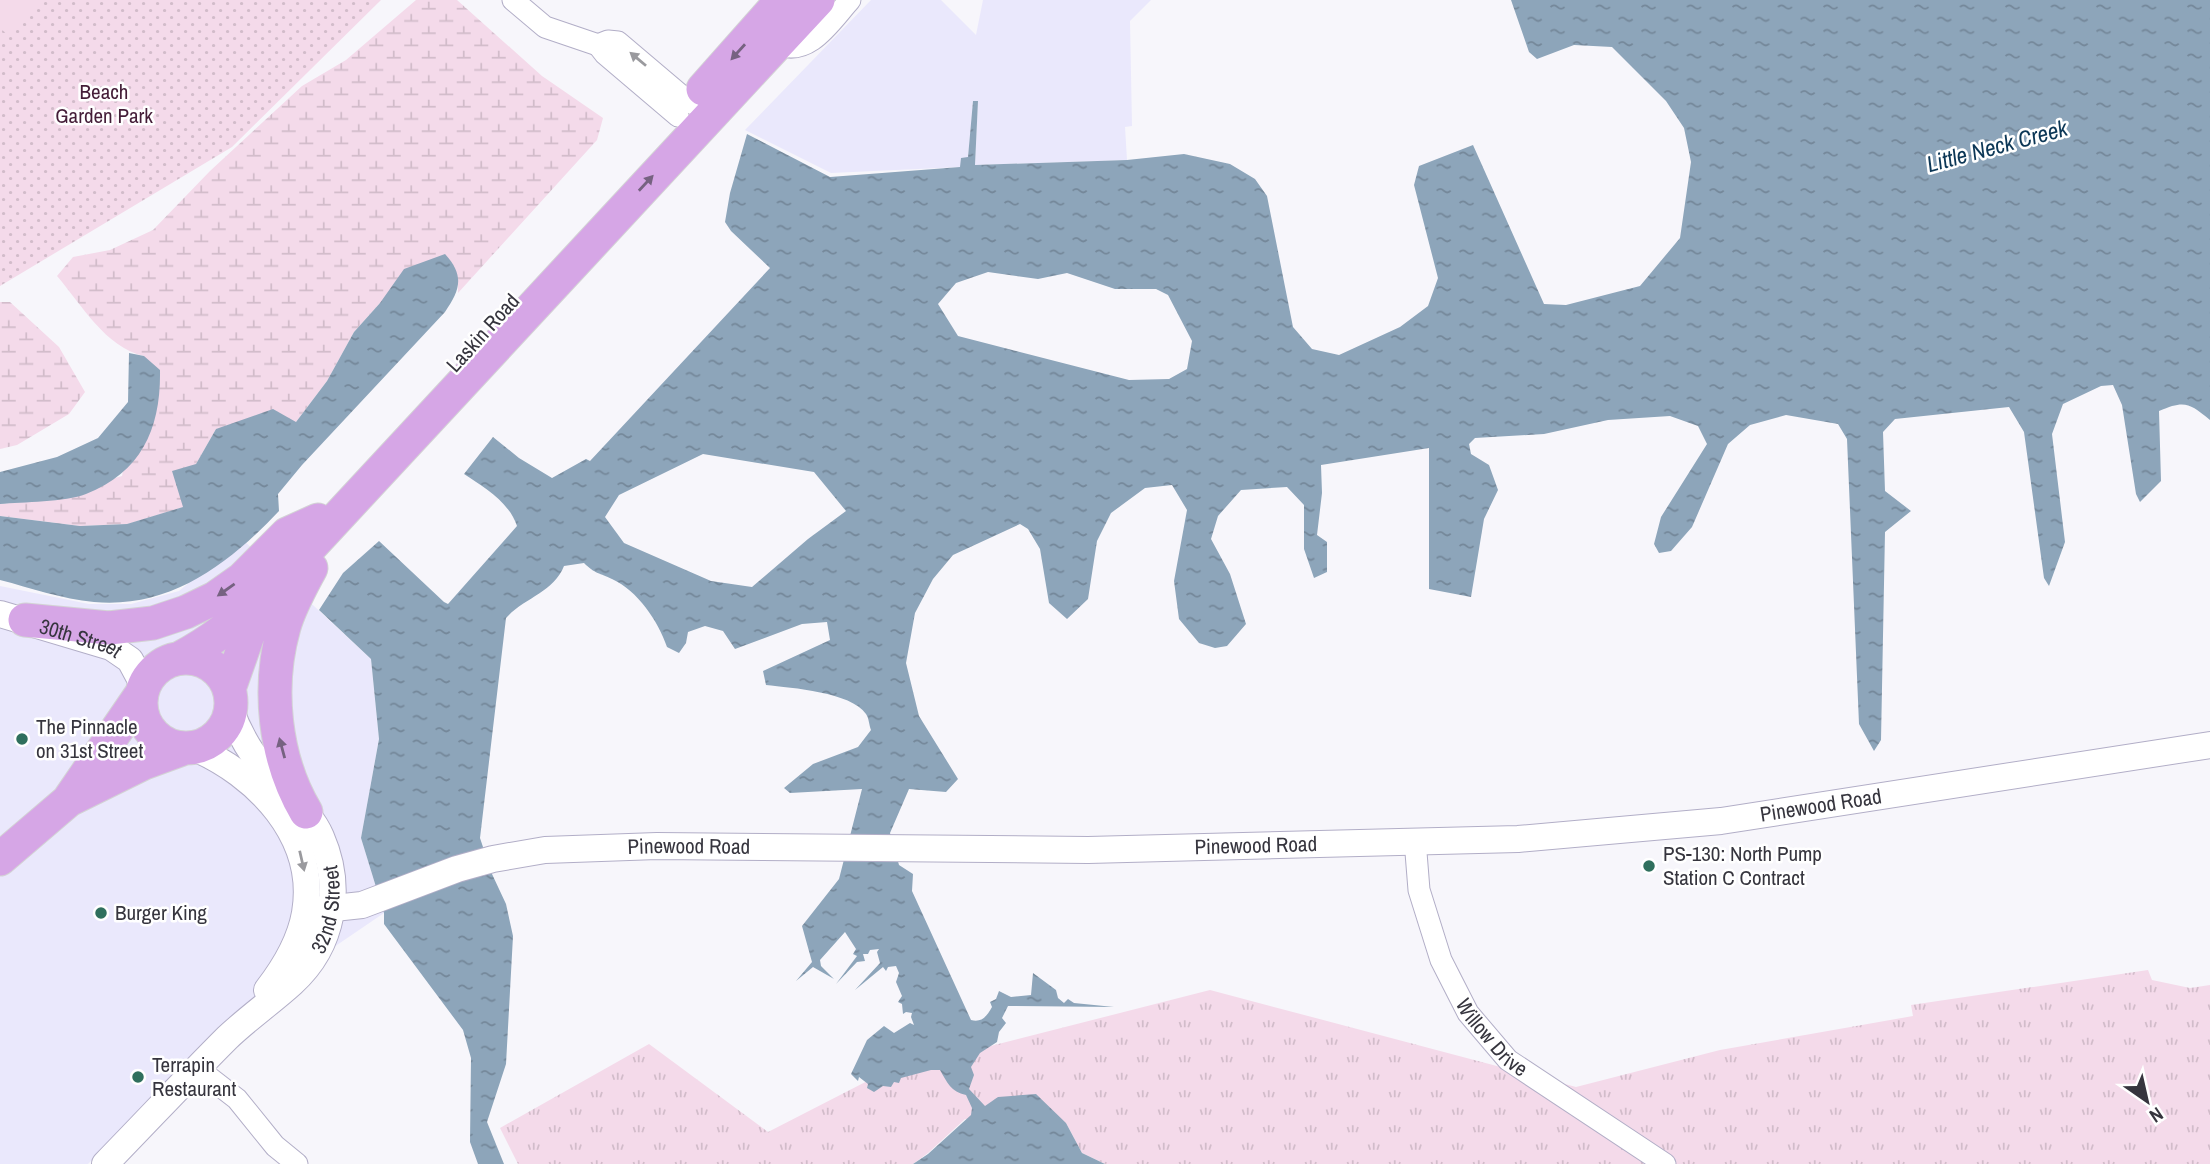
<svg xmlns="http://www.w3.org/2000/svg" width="2210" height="1164" viewBox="0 0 2210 1164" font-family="'Archivo Narrow',sans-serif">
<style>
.built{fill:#eae8fc}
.grass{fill:url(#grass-tufts)}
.wetland{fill:url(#wetland-marsh)}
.park{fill:url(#park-dots)}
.pitch{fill:#f4daea}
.water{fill:url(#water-ripples);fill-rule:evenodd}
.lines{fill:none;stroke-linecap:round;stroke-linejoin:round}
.minor-casing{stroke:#b2aec7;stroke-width:23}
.tertiary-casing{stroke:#b2aec7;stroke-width:28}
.primary-casing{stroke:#d3d3d5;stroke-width:35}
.minor{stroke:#fff;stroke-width:21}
.tertiary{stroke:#fff;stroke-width:26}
.primary{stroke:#d6a6e6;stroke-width:33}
.oneway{fill:#766281}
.oneway2{fill:#9a9a9e}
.poi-dot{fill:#2f6f5d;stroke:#fff;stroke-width:2.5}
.labels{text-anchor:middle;stroke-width:5;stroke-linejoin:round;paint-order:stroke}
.park-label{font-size:21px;fill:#441d38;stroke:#fff}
.street-label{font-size:21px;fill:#36353e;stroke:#fff}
.poi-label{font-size:21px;fill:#36353e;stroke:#fff;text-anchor:start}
.water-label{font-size:23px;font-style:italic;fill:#0c3756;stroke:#fff}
</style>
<defs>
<pattern id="grass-tufts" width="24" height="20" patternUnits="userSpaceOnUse" patternTransform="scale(1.75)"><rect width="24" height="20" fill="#f4daea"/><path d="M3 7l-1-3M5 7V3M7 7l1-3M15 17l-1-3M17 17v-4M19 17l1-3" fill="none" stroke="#d2bcca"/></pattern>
<pattern id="wetland-marsh" width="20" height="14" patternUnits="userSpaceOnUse" patternTransform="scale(1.75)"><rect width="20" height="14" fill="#f4daea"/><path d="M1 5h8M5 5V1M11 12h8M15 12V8" fill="none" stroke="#d2bcca"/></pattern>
<pattern id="park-dots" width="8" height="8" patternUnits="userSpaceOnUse" patternTransform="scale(1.75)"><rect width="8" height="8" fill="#f4daea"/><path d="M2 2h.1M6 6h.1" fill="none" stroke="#d2bcca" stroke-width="1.8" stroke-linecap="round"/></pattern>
<pattern id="water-ripples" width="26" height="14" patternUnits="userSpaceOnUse" patternTransform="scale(1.75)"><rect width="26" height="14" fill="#8da5ba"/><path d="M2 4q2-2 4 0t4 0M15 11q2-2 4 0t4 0" fill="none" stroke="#748799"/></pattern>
</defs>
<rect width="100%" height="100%" fill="#f7f6fb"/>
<path class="built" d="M871,0h70l35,35 7,-35h168l-21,21 2,105 -7,1 2,33 -152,5 3,-64h-5l-5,57 -7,9 -130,6 -86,-43z
M242,539l129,120 8,80 -18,99 23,75 -150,102 -146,149h-88v-578l89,18h42l48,-13z"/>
<path class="grass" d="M2148,970l4,10 38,8 20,-3v179h-1105l-23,-11 -16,-30 -101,-4 -37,34 -15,11h-395l-18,-36 149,-84 119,88 113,-58 329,-84 366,97 144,-37 193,-34 -2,-11z"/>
<path class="wetland" d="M416,0h41l85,76 61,42 -6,22 -139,153v-15l-78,25 -26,29 -27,49 -31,41 -80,7 -20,35 -12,43 -56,17 -48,2 -80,-10v-12l32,-3 90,-25 22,-120c-39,-9 -62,-51 -87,-80l16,-19 37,-7 43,-20 57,-59 92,-85 44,-26z
M0,302h10l49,45 26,45 -16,22 -52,31 -17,4z"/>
<path class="park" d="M0,0h381l-149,147 -232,139z"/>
<path class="pitch" d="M0,0h41l-32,36 -9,-8z"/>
<path class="water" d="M1511,0h699v420c-21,-17 -25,-20 -51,-9l2,70 -21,21 -4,-8 -14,-89 -9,-20 -12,1 -38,18 -11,30 13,108 -16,44 -5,-8 -20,-146 -15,-25 -114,12 -12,13 2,59 26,20 -26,21 -4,208 -7,11 -15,-27 -12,-285 -9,-15 -52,-9 -36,10 -22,19 -36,83 -21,24 -12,2 -5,-9 7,-27 46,-73 -9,-18 -28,-10 -62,4 -64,14 -69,4 -6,6 2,10 18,11 9,25 -14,29 -13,78 -42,-8v-141l-108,17 1,28 -5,42 10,7v30l-13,6 -10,-29v-44l-17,-18 -46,3 -23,26 -7,23 19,35 16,50 -19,22 -12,2 -16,-5 -20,-24 -5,-38 13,-71 -15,-25 -27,3 -34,25 -14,28 -9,58 -21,20 -18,-16 -9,-54 -12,-20 -8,-5 -67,31 -20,24 -18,34 -9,50 13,53 39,63 -12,13 -37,-3 -19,44 9,32 14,9 -1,17 59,129c11,3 16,-4 21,-13l-2,-5 6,-3 3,-8 12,6 20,-2 2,-22 23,17 2,8 6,5 4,-4 6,4 40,4 -106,-1 -6,12 4,5 -7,9 -2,10 -17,11 -9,14 3,8 -5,14 16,17 13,-9 38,-3 30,29 16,30 23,11h-192l15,-10 43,-39 1,-7 -6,-13c-15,-3 -19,-13 -26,-25h-9l-30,8 -2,5 -5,-1 -3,5 -8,-1 -9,6 -7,-4 1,-4 -9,-7 -1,4 -7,-7 16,-34 17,-14 10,7 16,-10 4,2 -3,-8 1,-4 -6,-1 -3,2 -1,-10 -4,-2 4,-6 -6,-14 3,-9 -3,-7 -8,1 -2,4 -3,-4 -28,23 25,-27 -3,-11 2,-3 -9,1 -2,4h-5l2,7 -8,1 -21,22 21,-28 -4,-2 3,-5 -11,-17 -25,28 1,6 13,13 -21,-12 -17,14 16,-19 -10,-36 37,-47 23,-90 -72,4 -6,-5 29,-24 45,-17 13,-17c-2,-5 -2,-12 -5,-16 -15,-22 -74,-26 -100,-29l-3,-14 67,-31 -3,-18 -25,2 -67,25 -12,-18 -18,-5 -17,6 -2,11 -7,10 -12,-6c-9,-26 -29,-56 -55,-68 -12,-6 -17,-5 -28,-16l-20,3c-10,26 -40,32 -58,52l-26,220 12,36 14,30 7,32 -7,128 -19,58 17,42h-26l-8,-22 1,-84 -8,-28 -79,-106v-11l-23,-75 18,-99 -8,-80 -52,-49 24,-37 36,-32 65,61 4,2 69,-78c-8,-24 -33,-39 -53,-52l29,-37 26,21 33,20 34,-19 4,2 180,-193 -39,-37 -6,-9 5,-29 17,-59 83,43 130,-10 1,-9 7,-1 5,-56h5l-3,64 152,-5 57,-6 46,10 25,15 12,17 26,131 19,22 27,6 61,-28 28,-21 10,-28 -24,-93 5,-19 54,-21 71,159 22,1 74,-19 40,-48 11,-76 -7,-34 -18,-27 -54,-54 -38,-2 -37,14 -8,-7zM988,272l50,7 29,-6 48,16h41l12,6 24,46 -5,28 -18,10 -40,1 -171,-44 -20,-32 18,-21zM703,454l111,18 32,39 -38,28 -56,48 -41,-6 -87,-38 -19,-26 14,-22z
M445,254c20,22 15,36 0,58l-143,153 -24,29 1,17c-50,53 -109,98 -185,91 -32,-3 -63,-14 -94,-22v-64l80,10 47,-2 56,-17 -11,-36 24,-7 20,-35 57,-20 23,13 31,-41 27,-49 26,-29 24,-34z
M129,353l15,3 16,14c1,58 -18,102 -74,124 -21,8 -63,8 -86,10v-32l57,-15 41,-19 30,-36z"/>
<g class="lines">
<defs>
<g id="minor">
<path d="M513,0l32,27 53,18"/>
<path d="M777,44c32,14 54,-23 73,-44"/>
<path d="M678,116l-73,-62 -7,-9 10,-4 10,1 72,61"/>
<path id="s1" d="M1415,840l4,50 22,70 27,53 40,47 157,104"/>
<path d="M197,1068l40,31 38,47 22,18"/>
</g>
<g id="tertiary">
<path id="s2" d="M0,614l111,33 19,13 14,26"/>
<path d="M192,747c65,27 126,90 113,166 -5,29 -21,55 -38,77"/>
<path id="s3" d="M306,911l56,-6 95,-36 36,-10 52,-9 112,-4 431,4 430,-11 203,-18 489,-76"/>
<path id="s4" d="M105,1164c41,-42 81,-85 122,-126 21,-20 44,-36 65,-55 42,-38 51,-96 29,-146 -9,-21 -25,-34 -40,-49 -23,-23 -41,-50 -51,-80"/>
</g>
<path id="primary" d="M703,89l79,-89
M25,620l84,8 44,-5 33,-11 29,-14 27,-19 45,-45 31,-14
M180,658c30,-16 55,-34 78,-60
M141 703a45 45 0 1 1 90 0a45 45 0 1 1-90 0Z
M229,689l19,-54 18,-32 32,-43 520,-560
M70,798l72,-105
M306,812c-32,-54 -39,-125 -22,-185 6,-21 17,-40 27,-59
M0,859l69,-59 75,-37 41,-15"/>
</defs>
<use href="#minor" class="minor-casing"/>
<use href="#tertiary" class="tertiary-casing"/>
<use href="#primary" class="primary-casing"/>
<use href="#minor" class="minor"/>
<use href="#tertiary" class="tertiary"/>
<use href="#primary" class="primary"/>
</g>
<defs><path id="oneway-solid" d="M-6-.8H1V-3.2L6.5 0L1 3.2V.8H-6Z" transform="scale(1.75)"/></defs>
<g class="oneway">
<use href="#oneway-solid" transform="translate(738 52) rotate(132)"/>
<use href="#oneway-solid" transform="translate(646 183) rotate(-47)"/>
<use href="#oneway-solid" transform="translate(226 590) rotate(145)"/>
<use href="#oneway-solid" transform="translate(282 748) rotate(-105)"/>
</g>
<g class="oneway2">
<use href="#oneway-solid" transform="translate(638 59) rotate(-140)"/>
<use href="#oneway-solid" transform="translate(302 861) rotate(77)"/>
</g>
<g class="poi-dot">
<circle cx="22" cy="739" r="7"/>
<circle cx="1649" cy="866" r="7"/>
<circle cx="101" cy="913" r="7"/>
<circle cx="138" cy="1077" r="7"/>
</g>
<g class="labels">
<g class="park-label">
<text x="104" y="99">Beach<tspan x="104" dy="24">Garden Park</tspan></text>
</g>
<g class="street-label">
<text transform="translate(483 333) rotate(-48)" y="7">Laskin Road</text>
<text dy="7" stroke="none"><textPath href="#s2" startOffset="84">30th Street</textPath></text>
<text dy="7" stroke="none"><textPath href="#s3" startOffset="1526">Pinewood Road</textPath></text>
<text dy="7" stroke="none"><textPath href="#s3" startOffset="959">Pinewood Road</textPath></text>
<text dy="7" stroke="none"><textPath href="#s3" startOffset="392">Pinewood Road</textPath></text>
<text dy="7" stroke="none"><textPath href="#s4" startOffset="345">32nd Street</textPath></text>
<text dy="7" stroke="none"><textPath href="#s1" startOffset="217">Willow Drive</textPath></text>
</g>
<g class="poi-label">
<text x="36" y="734">The Pinnacle<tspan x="36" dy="24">on 31st Street</tspan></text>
<text x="1663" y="861">PS-130: North Pump<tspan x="1663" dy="24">Station C Contract</tspan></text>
<text x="115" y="920">Burger King</text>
<text x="152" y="1072">Terrapin<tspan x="152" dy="24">Restaurant</tspan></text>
</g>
<g class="water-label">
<text transform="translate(1997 146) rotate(-15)" y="8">Little Neck Creek</text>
</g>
</g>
<g transform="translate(2147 1101) rotate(146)" stroke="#ffffff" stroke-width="5" paint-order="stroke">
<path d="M0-5L12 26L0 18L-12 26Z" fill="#36353e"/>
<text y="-10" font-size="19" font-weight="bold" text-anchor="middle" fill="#36353e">N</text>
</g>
</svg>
